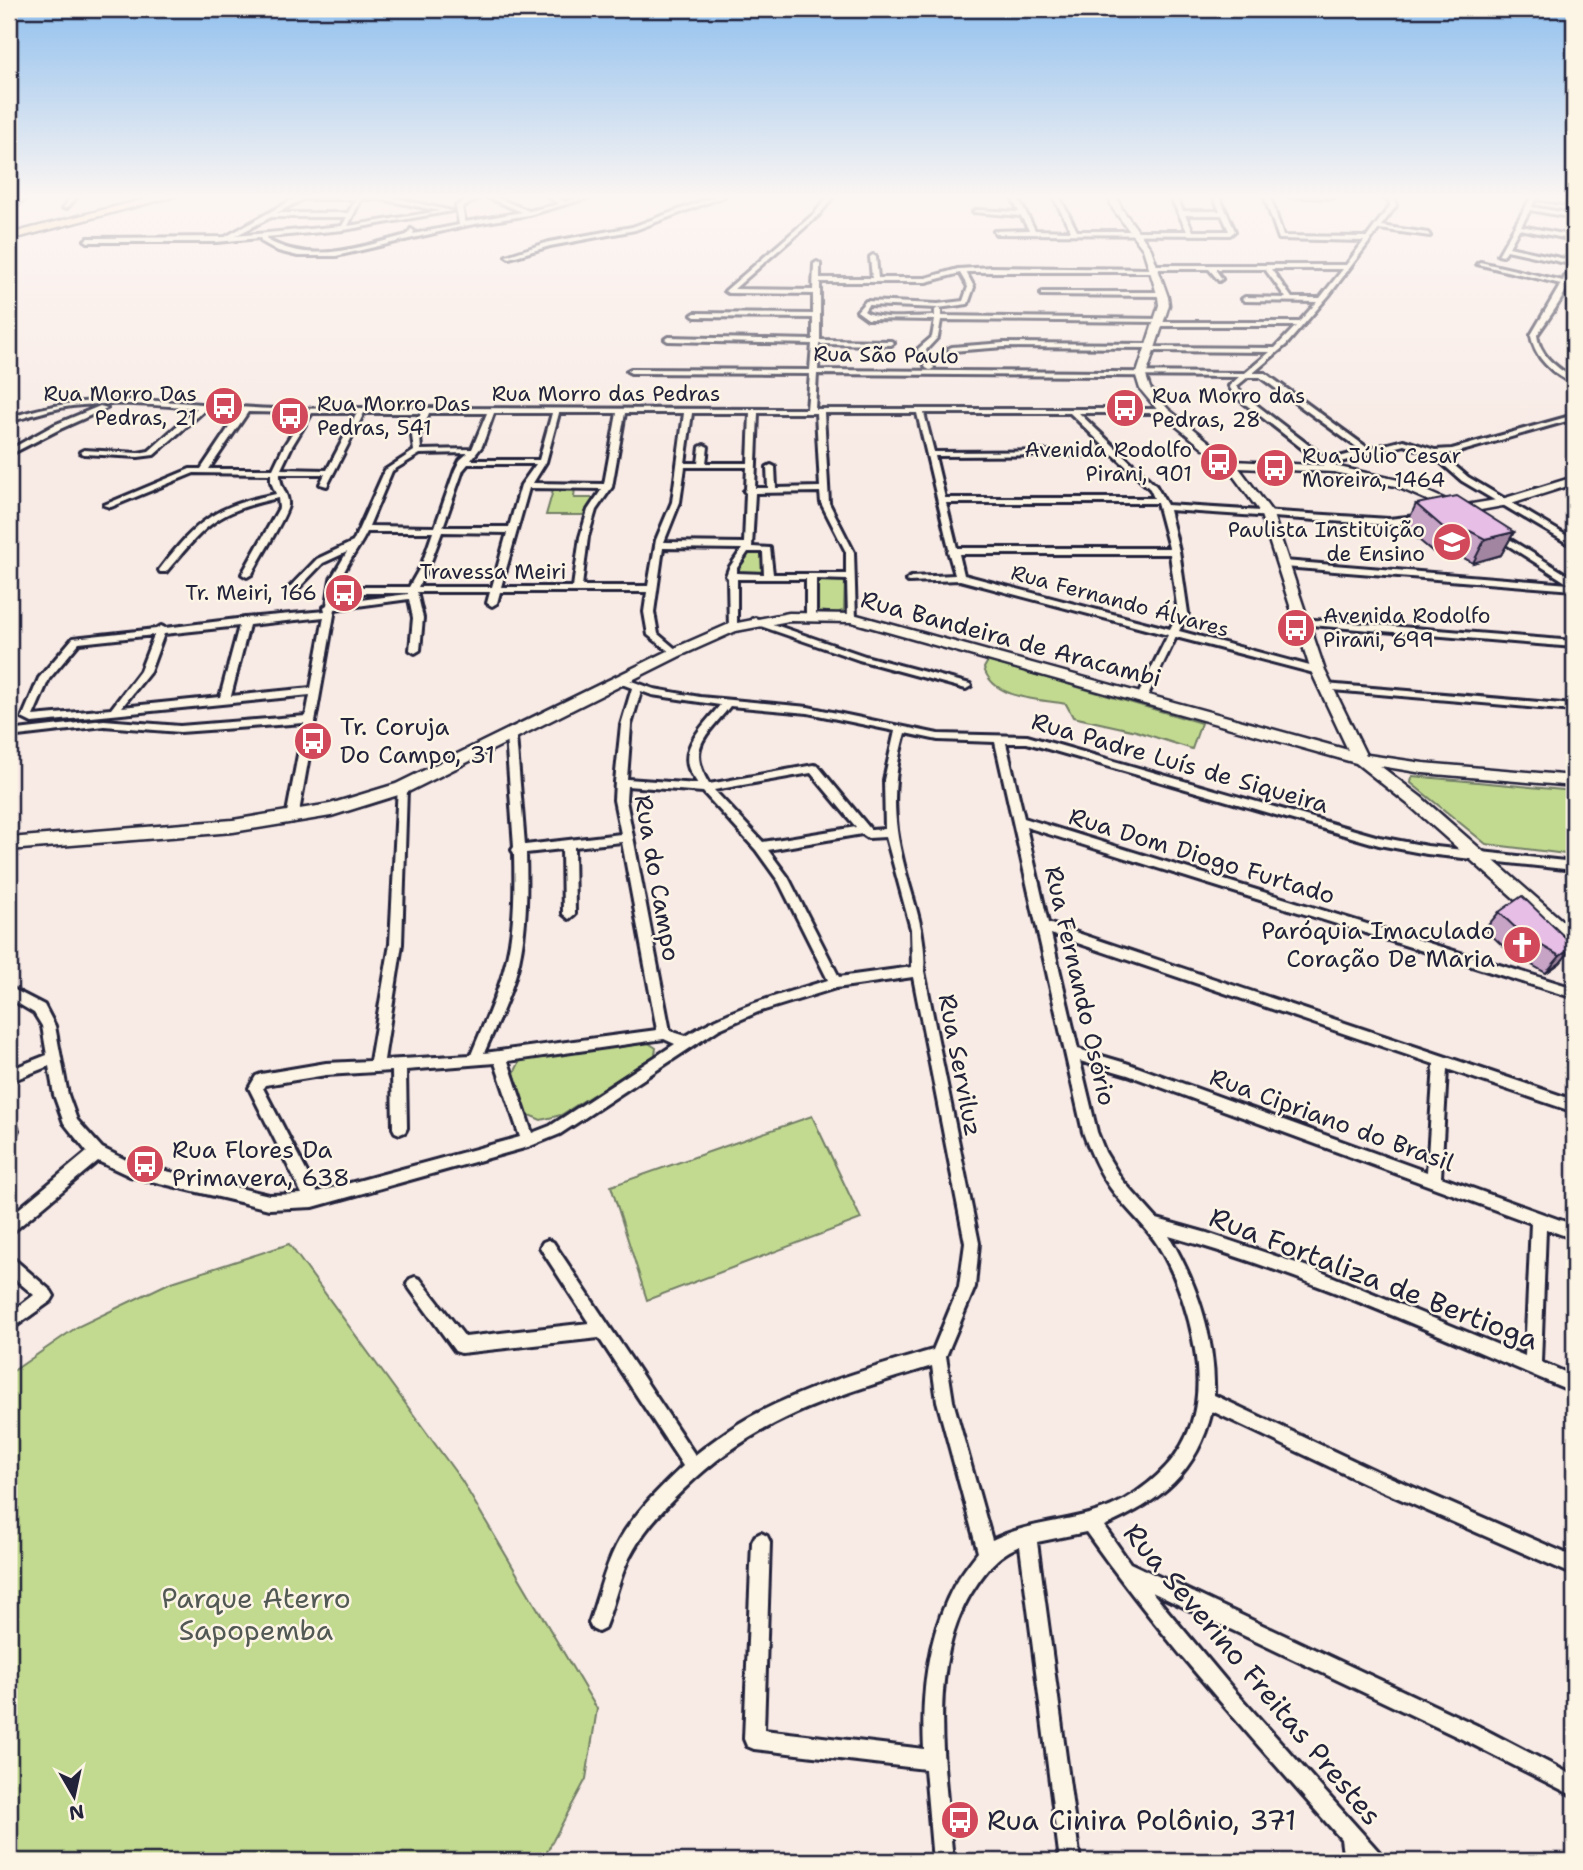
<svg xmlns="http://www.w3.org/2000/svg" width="1583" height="1870" viewBox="0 0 1583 1870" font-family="'Shantell Sans',sans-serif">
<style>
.green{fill:#c2da90;stroke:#727e66;stroke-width:2}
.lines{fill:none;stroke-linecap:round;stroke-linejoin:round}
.minor-casing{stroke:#22223b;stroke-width:6}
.tertiary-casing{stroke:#22223b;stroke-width:5}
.secondary-casing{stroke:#22223b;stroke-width:5}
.trunk-casing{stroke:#22223b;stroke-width:5}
.minor{fill:#fcf5e5;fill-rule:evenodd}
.tertiary{fill:#fcf5e5;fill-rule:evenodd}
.secondary{fill:#fcf5e5;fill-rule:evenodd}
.trunk{fill:#f9deab;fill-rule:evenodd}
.wall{fill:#c7a3c6;stroke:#22223b;stroke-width:2}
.shaded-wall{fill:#a285a1;stroke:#22223b;stroke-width:2}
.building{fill:#e7bee6;stroke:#22223b;stroke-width:2}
.labels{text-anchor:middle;stroke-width:5;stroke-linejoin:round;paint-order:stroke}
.far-street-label{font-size:21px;fill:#22223b;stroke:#fcf5e5}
.far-poi-label{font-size:21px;fill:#22223b;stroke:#fcf5e5;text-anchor:end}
.street-label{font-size:24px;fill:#22223b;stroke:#fcf5e5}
.poi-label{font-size:24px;fill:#22223b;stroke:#fcf5e5;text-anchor:start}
.near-street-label{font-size:28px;fill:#22223b;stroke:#fcf5e5}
.near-park-label{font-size:28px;fill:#525954;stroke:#fcf5e5}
.near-poi-label{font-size:28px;fill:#22223b;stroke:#fcf5e5;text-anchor:start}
</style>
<rect width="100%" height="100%" fill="#f8eae5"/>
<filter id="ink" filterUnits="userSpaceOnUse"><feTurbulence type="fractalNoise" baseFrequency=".0143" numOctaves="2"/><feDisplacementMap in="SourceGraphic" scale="14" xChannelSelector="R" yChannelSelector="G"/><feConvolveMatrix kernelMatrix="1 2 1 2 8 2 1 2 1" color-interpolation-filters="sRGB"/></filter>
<g filter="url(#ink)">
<path class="green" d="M554,487h21l-1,11h21l-12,17h-37z
M764,551l1,23 -27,1v-11l10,-12z
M819,578l26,1 -1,31 -6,3 -20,-2 -2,-29z
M988,661l213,62 -9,26 -56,-18 -63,-14 -7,-13c-26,-5 -73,-4 -82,-36z
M1412,776l162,15v64l-88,-11 -75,-61z
M647,1042l9,6 -1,7 -94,60 -20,5 -17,-7 -10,-40 6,-12z
M812,1116l49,103 -214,81 -36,-114z
M289,1244l173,237 135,228 -11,70 -44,82h-533v-487l68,-47 92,-44z"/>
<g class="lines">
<defs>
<path id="minor" d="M21,196h7l-19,17v-5z
M72,196h6l-11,12h-4z
M299,196h87l66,15 -108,19 -78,7 1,3c46,25 92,7 140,-5l4,-6 3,2 -1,3 46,-9 -3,-19 19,-10h8l-21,11 3,15 57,-10 -38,-16h9l36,15 30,-7 -12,-8h8l10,6 19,-6h10l-65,19 -60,10 -133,31h-38l-20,-5 -16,-9 -2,-4 -44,4h-128l-3,-2 3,-2 137,-1zM303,199h53l-8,14h-71zM361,199h20l59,12 -92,15zM271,217h76l-5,9 -107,10z
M716,196h9l-90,34 -85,16 -41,12 -3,-2 43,-14 83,-15z
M828,196h6l-15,19 -85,74 79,1 1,-26 3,-2 3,2v14h52l-2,-21 3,-2 3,2 2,21h48l32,-9 33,-2 163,2 2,3h-190l8,15 -6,17 -30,4 -70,-3 -4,6c13,10 53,5 71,5v-6l3,-2 3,2v6l221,3 1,1 -3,2h139l18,-20 -72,-1 -3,-2 3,-2 41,1 -21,-29h-50l7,10 -3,2 -10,-12h-56l-3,-2 3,-2h193l18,-24 -85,-2 -15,-43h6l13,40 84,1 23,-31v-4l-10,-6h8l7,4 1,6 -15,20 47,7 2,3 -51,-7 -49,65 -44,51 -33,28h12l104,76 35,-9 31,10 17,-1 122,-34v4l-119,34 -14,1 27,23 106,63v7l-112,-66 -31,-27 -27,-9 -71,19 5,5 -7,2 -96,-75 -6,-10 10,-9 -422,-3 -2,35h352v4h-88l77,73 11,19 222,14 36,-4 4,3 -4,3 -36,4 -220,-15 10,41 9,62 -9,18 142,38 2,2 -5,3 -142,-37 -29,60 -5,3 -5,-3 31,-62 -208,-55 -52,2 -2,-2 5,-3 44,-2 -7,-24 1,-2 -32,-136h-93l5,90 25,49 2,68h-6l-2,-2 -1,-38 -31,-1v37l-5,3 -5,-3v-37h-69v49l-2,2h-6l-1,-52 -2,-2 3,-8 13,-19 -79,-1 -9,64 4,22 20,17 2,2 -5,3 -27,-21 -4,-23 3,-20h-147l-3,11 -5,3 -5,-3 3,-11h-73l6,26 -3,32 -5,3 -5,-3 3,-32 -4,-19 -74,10 -37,209 -6,4 -6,-4 18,-95 -124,9 -76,-6 -95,11v-6l95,-11 76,6 126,-10 4,-21 -278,28 -10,-5 17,-40 34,-40 83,-9 5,-3 4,2 80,-10 80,-7 -1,-4 3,-2 4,-26 16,-27 -24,11 -28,29h-6l-2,-2 30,-31 36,-17 32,-72 29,-19 -2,-15 9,-23h-57l-37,73 -7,-2 5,-10h-45c-1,13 9,19 8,31 -1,10 -30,57 -36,69l-5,3 -5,-3 37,-66 -1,-10c-62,13 -72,27 -112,74h-6l-1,-2c38,-49 55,-64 117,-76l-5,-12v-8l-77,-1 -83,34 -7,-2 86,-36h11l39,-58 -34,-2 -52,46 -16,2 -54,-3 -4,-2 4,-2 54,3 11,-2 48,-43c-41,-3 -83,-7 -125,-2 -22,3 -42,10 -63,16v-4c94,-32 173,-12 268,-9 28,0 57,-1 85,-1 148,0 297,1 445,1l3,-35 -179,-1 -4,-2 4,-2 179,1 2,-26 -144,-3 -3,-2 3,-2 145,3v-22l-118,-1 -3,-2 3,-2 118,1v-20l-85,-1 -3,-2 90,-78zM1271,269h72l-23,29h-28zM960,273l8,14 -5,14 -25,3 -72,-3 -9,10 11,8 67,1 -3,17 -14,12 8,19 4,2 4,-2 -8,-18 12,-13 3,-17 218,2 -3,2 3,2h137l-21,22 -122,-1 -3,-3 -146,-1 -52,4 -4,2 4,2 52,-4 143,1 3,3 120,1 -25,21 -427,-3 1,-26 72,1 3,-2 -3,-2 -71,-1v-58h106zM1248,377h12l102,74 -34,9 -87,-67 -4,-7zM248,412l57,1 -21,33 -11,23h-64zM312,413h45l-30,57 -46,-1 11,-23zM429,413h58l-15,36 -51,1 -1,-14zM494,413h58l-13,47h-68l11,-14zM559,413h58l-13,71 -71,-1 13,-21zM625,413h59l-12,89 -16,38 -8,46h-66l6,-49 8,-27 16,-23zM692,413h58l-2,50h-42l2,-16 -4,-2 -4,2 -2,16h-13zM758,413h58l4,74 -44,1 -1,-21 -4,-2 -4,2 1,21h-13zM924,413h146l39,38 -175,1zM468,453l-8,7 -5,10 -20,57 -66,-1 23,-55 28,-17zM1114,455l36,34 4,9h-209l-10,-42zM468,464h68l-15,21 -12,42h-66l20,-57zM685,467h62l-1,22 -2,2 2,2 -2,50 -80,-1 16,-40zM529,488l73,1 -14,21 -8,27 -7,50h-72zM820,492l1,11 25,49v22h-73l-3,-26 -18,-1 3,-54zM946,503h211l12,45h-212zM367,532h66l-11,32 -13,23h-70c4,-21 19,-36 28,-55zM442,532l65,1 -15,54h-74l12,-23zM748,552h15l1,22 -27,-1v-5zM959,554h211l8,59 -8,16 -206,-54zM338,593h70v1l-72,9zM324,617l-13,71 -80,8 18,-71zM239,626l-19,71 -98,10 28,-35 14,-38zM154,635l-14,36 -29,38 -78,7 16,-37 30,-36z
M1011,196h6l18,34 36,1 -18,-35h6l18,35h110l-17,-35h6l7,15h37l-7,-15h6l16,35 -5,4 -234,-1 -2,-3 35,-1 -8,-14 -48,-4 3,-2 43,2zM1185,215h37l7,16h-36z
M1284,196h51l-3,2z
M1532,196l42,5v4l-38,-6 -4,8 42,7v4l-44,-8 -9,16 53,10v4l-55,-11 -10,18 65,14c0,26 -23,53 -37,74 3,22 20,32 37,44v5c-20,-9 -40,-26 -43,-49l30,-51 -84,-20 3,-2 83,19 7,-17 -63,-14 -4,6 -5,-1z
M1043,292h120l3,2 -3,2 -122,-1v-2z
M100,406l7,2 -47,21 -51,26v-5l45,-25z
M1495,530l79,49v11l-290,-23 -4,-3 4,-3 285,23 -77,-49 -1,-2z
M755,618l110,38 105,28 1,2 -5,3 -107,-29 -107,-37v-4z
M1302,619l272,22v6l-275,-23v-4z
M623,678l31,11 46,8 108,10 130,27 89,2 352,101 48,9 147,16v8l-147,-16 -48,-9 -352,-102h-21l18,75 550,170v10l-548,-171 22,96 526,177v12l-127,-43 -6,108 133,48v14l-28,-10 -5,133 33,14v16c-133,-55 -265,-117 -405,-156 28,47 47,104 45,159l162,76 198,86v18l-210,-92 -152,-72c-15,62 -52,91 -108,115l26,37 346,162 98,51v20l-112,-57 -310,-147 81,97 148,165 3,7h-40l-3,-22c-88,-100 -178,-198 -255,-307l-49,10 43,319h-20l-40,-315c-21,8 -31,21 -43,38 -54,77 -31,190 -24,277h-20l-8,-92 -171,-20 -7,-3 -3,-7 8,-197 3,-6 6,-3 6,3 3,6 -6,188 160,19c-3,-56 4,-116 31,-165 7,-11 15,-22 23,-32l-41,-151 -5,-35c-94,29 -174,51 -247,122 -19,18 -38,38 -51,61 -15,25 -19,54 -30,80l-6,3 -6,-3 -3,-6c9,-26 15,-53 27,-77 16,-31 42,-56 67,-80l-84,-128 -138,15 -6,-2 -45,-62 -3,-5 3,-5 5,-2 5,2 45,58 124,-14 -46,-71 -3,-5 3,-5 5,-2 5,2 142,213c19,-15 38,-29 59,-40 56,-30 118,-47 179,-65l26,-63 6,-44 -52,-266 -77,11 -78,24 -39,17 -159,105 -32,13 -215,60 -44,2 -139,-33 -32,-15 -84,70 -5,2v-16l78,-65 -23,-29 -10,-28 -5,-29 -40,16v-12l38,-15 -5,-29 -8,-13 -25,-15v-11l35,18 11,21 13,69 9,25 25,28 30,15 137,32 33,-1 -53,-106 7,-12 5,-2 65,-11 44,-2 20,-117 8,-159h8l1,3 -5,156 -18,116 87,-5c11,-27 24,-54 32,-82 12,-39 12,-80 11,-120l-2,-3 2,-3 -8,-111 5,-3 5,3 9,109 96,-11 -7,-34 1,-18 6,-57 11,-37 -13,-5v-4zM641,691l11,4 68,10c-13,17 -40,40 -31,64 2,5 6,10 9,15l-71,-5 4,-54zM730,706l78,7 87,18 -11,49 1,49 -14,1 -53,-64 -4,-1 -105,19c-23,-38 -2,-48 21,-78zM905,733l33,7 57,2 88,390c8,22 17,43 32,62 14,18 32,33 44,53 14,23 23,48 30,74 20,78 8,136 -65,179 -41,23 -90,19 -132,40l-39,-139 -7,-45 29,-69 4,-44 -55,-272c3,-40 -12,-72 -21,-110 -11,-43 -11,-84 2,-128zM811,773l45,54 -93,15 -49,-52zM627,786l76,6 53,58 23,32 49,98c-49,15 -98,28 -142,56l-16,-5 -44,-231zM862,834l6,4 18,-1 25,92 1,38 -73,10 -51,-100 -20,-27zM622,842l35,188 -173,23c13,-30 28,-60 35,-91 8,-36 8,-72 7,-109l36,-4 1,65 6,5 6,-5 -1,-67zM1051,934l383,130 -7,108 -298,-108 -51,-15zM664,1039l11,5 -125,82 -18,7 -24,-72zM1080,1061l48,14 403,148 -6,133 -211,-87 -107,-36 -50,-14 -35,-39 -17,-28 -8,-20zM495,1063l25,74 -203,55 -54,-104 2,-3 61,-10 66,-4 1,57 2,4 5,2 5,-2 2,-4 -1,-58z
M1325,684l249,21v6l-253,-22 -1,-2z
M9,1118l5,2 4,10 -2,4 -5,2 -2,-1z
M9,1257l5,2 37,32 3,5 -3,5 -42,30v-17l25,-19 -25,-21z"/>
<path id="tertiary" d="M1361,754l62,9 151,13v10l-151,-13 -67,-11 -2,-3z"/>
<path id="secondary" d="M1108,196h8l6,13 29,40 17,48 1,8 -23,71 4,12 18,21 65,52 101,5 69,15 57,25 42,-7 72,-22v7l-66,21 -49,9 -64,-28 -61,-14 -95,-4 33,44 53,159 41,84 55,42 153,134v17l-6,-2 -159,-141 -53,-42 -504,-141 -63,-1 -53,10 -56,25 -272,136 -77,24 -98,16 -224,18v-12l224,-18 97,-16 66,-20 274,-134 57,-25 62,-12 64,1 495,136 -37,-79 -51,-159 -34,-46 -66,-53 -20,-24 -4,-13 23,-71 -1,-8 -15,-48 -30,-40z"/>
<path id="trunk" d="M157,196h18l-166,44v-6z"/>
</defs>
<use href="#minor" class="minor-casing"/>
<use href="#tertiary" class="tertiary-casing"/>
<use href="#secondary" class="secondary-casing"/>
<use href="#trunk" class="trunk-casing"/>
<use href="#minor" class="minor"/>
<use href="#tertiary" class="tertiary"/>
<use href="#secondary" class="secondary"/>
<use href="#trunk" class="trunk"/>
</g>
<path class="wall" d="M1416,504l98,28 -13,23 -28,8 -15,-8 -25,-3 -28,-24z
M1499,912l75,34 -14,17 -14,10 -37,-21 -24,-23z"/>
<path class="shaded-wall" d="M1514,532l-13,23 -28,8 12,-24z
M1574,946l-14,17 -14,10 14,-17z"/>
<path class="building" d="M1457,496l57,36 -29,7 -15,-8 -25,-2 -29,-25z
M1522,896l52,50 -14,10 -37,-21 -24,-23z"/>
</g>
<linearGradient id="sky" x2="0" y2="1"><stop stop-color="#91c0ee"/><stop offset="0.43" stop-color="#fcf6f3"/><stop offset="1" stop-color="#fcf6f3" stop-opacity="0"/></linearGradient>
<rect width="1583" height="458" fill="url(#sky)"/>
<defs>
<symbol id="bus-disc" viewBox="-11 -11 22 22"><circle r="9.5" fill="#d1495b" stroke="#fcf5e5"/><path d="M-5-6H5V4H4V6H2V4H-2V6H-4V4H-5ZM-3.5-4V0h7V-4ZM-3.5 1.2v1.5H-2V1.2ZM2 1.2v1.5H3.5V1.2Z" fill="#fff"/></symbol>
<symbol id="school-disc" viewBox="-11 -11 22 22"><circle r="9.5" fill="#d1495b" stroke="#fcf5e5"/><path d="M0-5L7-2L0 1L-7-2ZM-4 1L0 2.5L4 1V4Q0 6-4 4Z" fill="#fff"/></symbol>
<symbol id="church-disc" viewBox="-11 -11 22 22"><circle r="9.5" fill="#d1495b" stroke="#fcf5e5"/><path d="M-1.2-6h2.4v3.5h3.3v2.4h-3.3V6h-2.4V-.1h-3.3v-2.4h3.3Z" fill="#fff"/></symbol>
</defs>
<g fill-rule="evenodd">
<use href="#bus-disc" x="202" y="384" width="44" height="44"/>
<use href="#bus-disc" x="1103" y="386" width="44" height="44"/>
<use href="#bus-disc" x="268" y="394" width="44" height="44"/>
<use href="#bus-disc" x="1197" y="440" width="44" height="44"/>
<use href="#bus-disc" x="1253" y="446" width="44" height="44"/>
<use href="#school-disc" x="1430" y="520" width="44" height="44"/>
<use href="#bus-disc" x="322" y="571" width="44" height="44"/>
<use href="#bus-disc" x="1274" y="606" width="44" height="44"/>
<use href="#bus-disc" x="291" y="719" width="44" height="44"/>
<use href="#church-disc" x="1500" y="923" width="44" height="44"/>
<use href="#bus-disc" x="123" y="1142" width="44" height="44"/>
<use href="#bus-disc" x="938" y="1798" width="44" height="44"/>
</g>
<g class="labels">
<g class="far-street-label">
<text transform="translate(886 355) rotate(1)" y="7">Rua São Paulo</text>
<text x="606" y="401">Rua Morro das Pedras</text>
<text x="493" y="579">Travessa Meiri</text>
<text transform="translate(1120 601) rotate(15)" y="7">Rua Fernando Álvares</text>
</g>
<g class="far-poi-label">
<text x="197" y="401">Rua Morro Das<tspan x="197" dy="24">Pedras, 21</tspan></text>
<text x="1152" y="403" text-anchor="start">Rua Morro das<tspan x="1152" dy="24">Pedras, 28</tspan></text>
<text x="317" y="411" text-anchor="start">Rua Morro Das<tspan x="317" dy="24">Pedras, 541</tspan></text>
<text x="1192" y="457">Avenida Rodolfo<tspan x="1192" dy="24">Pirani, 901</tspan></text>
<text x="1302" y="463" text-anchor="start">Rua Júlio Cesar<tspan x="1302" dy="24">Moreira, 1464</tspan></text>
<text x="1425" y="537">Paulista Instituição<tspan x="1425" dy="24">de Ensino</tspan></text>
<text x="317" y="600">Tr. Meiri, 166</text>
<text x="1323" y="623" text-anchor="start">Avenida Rodolfo<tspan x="1323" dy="24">Pirani, 699</tspan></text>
</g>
<g class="street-label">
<text transform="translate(1011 639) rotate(15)" y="8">Rua Bandeira de Aracambi</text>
<text transform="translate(1180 763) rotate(16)" y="8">Rua Padre Luís de Siqueira</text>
<text transform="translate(1202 856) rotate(17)" y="8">Rua Dom Diogo Furtado</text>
<text transform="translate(657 878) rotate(80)" y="8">Rua do Campo</text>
<text transform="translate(1080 986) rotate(77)" y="8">Rua Fernando Osório</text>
<text transform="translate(960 1065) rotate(79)" y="8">Rua Serviluz</text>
<text transform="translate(1332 1120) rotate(20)" y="8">Rua Cipriano do Brasil</text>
</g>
<g class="poi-label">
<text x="340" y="735">Tr. Coruja<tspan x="340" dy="28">Do Campo, 31</tspan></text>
<text x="1495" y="939" text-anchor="end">Paróquia Imaculado<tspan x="1495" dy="28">Coração De Maria</tspan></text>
<text x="172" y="1158">Rua Flores Da<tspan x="172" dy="28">Primavera, 638</tspan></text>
</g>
<g class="near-street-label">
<text transform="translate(1374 1278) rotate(21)" y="10">Rua Fortaliza de Bertioga</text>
<text transform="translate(1253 1674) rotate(50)" y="10">Rua Severino Freitas Prestes</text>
</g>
<g class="near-park-label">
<text x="256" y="1608">Parque Aterro<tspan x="256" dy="32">Sapopemba</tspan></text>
</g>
<g class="near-poi-label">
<text x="987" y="1830">Rua Cinira Polônio, 371</text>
</g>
</g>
<rect width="1583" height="1870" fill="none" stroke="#fcf5e5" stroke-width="35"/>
<rect x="18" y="18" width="1548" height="1835" fill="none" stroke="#22223b" stroke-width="2.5" filter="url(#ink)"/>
<g transform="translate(74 1796) rotate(171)" stroke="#fcf5e5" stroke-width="5" paint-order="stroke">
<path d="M0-5L12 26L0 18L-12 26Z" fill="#22223b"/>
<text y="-10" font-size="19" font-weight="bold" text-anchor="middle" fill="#22223b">N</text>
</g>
</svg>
